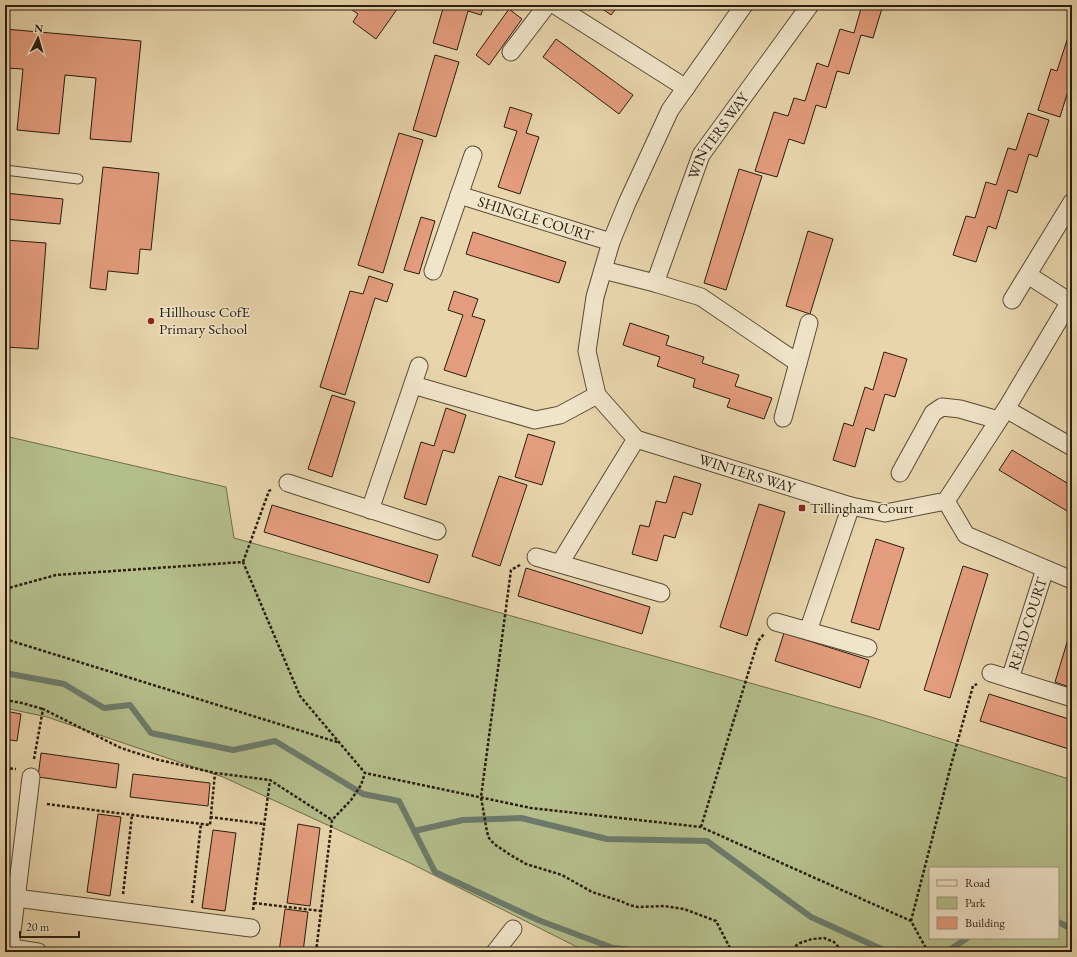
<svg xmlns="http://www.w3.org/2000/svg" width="1077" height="957" viewBox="0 0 1077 957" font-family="'EB Garamond',serif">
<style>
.green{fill:#b4be8b;stroke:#6e6e4c;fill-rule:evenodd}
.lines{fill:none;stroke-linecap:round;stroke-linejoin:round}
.stream{stroke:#6b7b6b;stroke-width:6}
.building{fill:#e39c7d;stroke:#291d0d}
.service-casing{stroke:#594b35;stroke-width:11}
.minor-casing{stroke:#594b35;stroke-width:19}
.path{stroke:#291d0d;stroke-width:2.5;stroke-dasharray:3 2;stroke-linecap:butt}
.service{stroke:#f0e4c9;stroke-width:9}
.minor{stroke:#f0e4c9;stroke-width:17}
.poi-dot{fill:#8f2418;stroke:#f0e4c9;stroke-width:1.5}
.labels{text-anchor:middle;stroke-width:3;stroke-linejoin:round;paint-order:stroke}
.street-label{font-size:15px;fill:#291d0d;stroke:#f0e4c9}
.poi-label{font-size:15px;fill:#291d0d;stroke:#f0e4c9;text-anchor:start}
</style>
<rect width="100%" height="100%" fill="#e8d5ac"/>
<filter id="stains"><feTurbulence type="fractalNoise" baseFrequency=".005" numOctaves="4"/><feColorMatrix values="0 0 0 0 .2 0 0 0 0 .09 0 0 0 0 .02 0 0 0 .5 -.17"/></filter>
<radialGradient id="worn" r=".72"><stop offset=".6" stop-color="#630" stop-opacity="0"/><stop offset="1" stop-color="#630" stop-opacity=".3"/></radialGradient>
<path class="green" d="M5,436l221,51 8,51 637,179 201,63v172h-485l-177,-89 -187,-86 -176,-60 -42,-9zM930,868h128v70h-128z"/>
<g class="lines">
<path class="stream" d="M5,673l59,11 40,24 26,-3 21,28 82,17 42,-9 88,53 36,7 36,71 103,48 75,28 36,4
M414,831l49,-11 58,-2 86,21 100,2 104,76 77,35
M1058,922l14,7
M947,952l20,-14"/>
</g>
<path class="building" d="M345,5h55l-24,34 -23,-17 5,-8z
M444,5h9l3,1 1,-1h27l-3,10 -13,-4 -11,39 -24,-7z
M597,5h22l-8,10z
M862,5h21l-10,33 -12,-3 -12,39 -12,-3 -11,37 -10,-3 -12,39 -15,-5 -12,38 -22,-6 19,-59 14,4 6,-18 11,3 12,-38 11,4 12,-38 14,4z
M509,9l13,10 -33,46 -13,-10z
M5,29l136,12 -10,101 -41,-3 6,-61 -31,-3 -6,59 -42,-4 6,-61 -18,-1z
M1069,34l3,1v43l-12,39 -22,-7 13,-41 6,2z
M556,39l77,56 -14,19 -76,-57z
M435,55l24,7 -23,75 -23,-7z
M510,107l22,7 -6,19 13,4 -19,57 -22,-7 19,-56 -13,-4z
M1028,113l21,7 -12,37 -8,-3 -12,39 -9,-3 -12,39 -8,-3 -12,36 -23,-7 13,-39 9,2 11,-36 10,3 12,-37 8,2z
M399,133l24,7 -40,133 -25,-8z
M103,167l56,6 -8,77 -11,-1 -2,25 -30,-3 -2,19 -16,-2z
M739,169l23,7 -36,114 -22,-7z
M5,193l58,6 -3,25 -55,-5z
M421,217l14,4 -16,53 -15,-4z
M808,231l25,8 -23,75 -24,-8z
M473,232l93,30 -7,21 -93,-29z
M5,240l41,3 -8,106 -33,-2z
M369,276l24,8 -6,18 -12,-4 -30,97 -25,-8 30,-96 13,3z
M454,291l24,8 -6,17 13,4 -19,57 -22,-7 19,-55 -15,-5z
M630,323l39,13 -3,9 38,12 -2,6 37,12 -4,11 37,12 -8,21 -37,-12 3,-8 -37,-12 2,-8 -38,-13 3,-9 -37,-12z
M884,352l23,7 -12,38 -10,-3 -11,37 -8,-3 -11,39 -22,-7 11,-37 9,3 12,-39 8,3z
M332,395l23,7 -23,75 -24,-8z
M446,408l20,7 -12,38 -11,-3 -17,55 -22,-7 17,-56 13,4z
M528,434l27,8 -13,43 -27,-8z
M1012,450l60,36v28l-73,-44z
M499,476l28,9 -27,81 -28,-10z
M674,476l27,8 -9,31 -9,-3 -8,26 -11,-3 -7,26 -25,-7 8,-29 9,2 7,-26 10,2z
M759,504l26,8 -38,124 -27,-9z
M272,505l166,50 -9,28 -165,-51z
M876,539l28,9 -25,82 -28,-8z
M963,566l25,8 -38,124 -26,-8z
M526,568l124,39 -8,27 -124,-38z
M1072,626v62l-17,-6z
M784,633l85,27 -9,28 -85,-27z
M989,694l83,26v30l-92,-29z
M5,711l16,3 -4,27 -12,-2z
M41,753l78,11 -3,24 -78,-11z
M133,774l77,9 -2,23 -78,-9z
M98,814l23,3 -11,79 -23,-4z
M298,824l22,4 -10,78 -23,-3z
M213,830l23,3 -11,78 -23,-3z
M285,909l23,3 -5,40h-24z"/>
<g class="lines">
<defs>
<path id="service" d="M5,170l73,9"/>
<g id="minor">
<path d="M555,5l131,83"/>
<path id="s1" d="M744,5l-74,105 -43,93 -16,39 -16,55 -8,54 10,44 39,44 215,67 34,7 61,-12 60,-92 66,-111"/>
<path d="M511,52l36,-47"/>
<path id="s2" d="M459,195l152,47"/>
<path d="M603,270l52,13 46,14 97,66"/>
<path d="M433,271l40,-116"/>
<path d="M1028,275l42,27"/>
<path id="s3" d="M655,283l46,-128 109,-150"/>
<path d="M1012,300l60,-98"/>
<path d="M413,385l122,35 25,-5 37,-20"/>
<path d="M1006,409l66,38"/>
<path d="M783,418l26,-95"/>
<path d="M900,473l33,-60 9,-6 18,2 38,11"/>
<path d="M288,483l149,48"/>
<path d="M946,501l20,34 106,45"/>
<path d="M370,510l49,-144"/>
<path d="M536,557l125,36"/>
<path d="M560,563l76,-124"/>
<path d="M776,622l92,26"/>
<path d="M808,631l43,-125"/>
<path d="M991,673l81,25"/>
<path id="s4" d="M1010,679l35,-110"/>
<path d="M16,898l235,30"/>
<path d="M5,947l33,5"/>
<path d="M10,948l21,-171"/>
<path d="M495,952l18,-23"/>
</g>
</defs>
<use href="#service" class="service-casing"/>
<use href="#minor" class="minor-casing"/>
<path class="path" d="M243,562l26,-71 3,-2
M520,565l-9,5 -30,227 6,35 2,6 5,6 15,10 17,10 36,11 30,17 31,10 6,3 9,2 26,-1 20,3 32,12 14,27 6,4
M5,589l51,-14 187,-13 57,134 65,77 166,35 170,19 210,94 17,31
M5,639l335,104
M5,700l17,3 21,6
M34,759l9,-50 78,39 34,11 60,14 55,7 62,40
M5,768l11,1
M5,778l1,-10
M47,804l163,21 5,-52
M210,817l54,7
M701,827l57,-186 6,-7
M123,894l9,-79
M192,903l9,-79
M254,903l67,8
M253,910l17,-130
M911,921l40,-156 22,-79 4,-2
M316,952l16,-132 19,-20 10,-15 4,-12
M787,952l13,-9 12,-4 12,-1 10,4 9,10"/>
<use href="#service" class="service"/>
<use href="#minor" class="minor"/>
</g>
<g class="poi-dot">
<circle cx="151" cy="321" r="4"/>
<rect x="798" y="504" width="8" height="8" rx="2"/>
</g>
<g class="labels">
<g class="street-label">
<text dy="5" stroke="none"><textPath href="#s3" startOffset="161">WINTERS WAY</textPath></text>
<text dy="5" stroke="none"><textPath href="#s2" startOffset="80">SHINGLE COURT</textPath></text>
<text dy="5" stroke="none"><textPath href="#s1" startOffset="605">WINTERS WAY</textPath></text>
<text dy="5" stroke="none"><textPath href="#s4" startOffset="58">READ COURT</textPath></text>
</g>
<g class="poi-label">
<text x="159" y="317">Hillhouse CofE<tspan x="159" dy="17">Primary School</tspan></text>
<text x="810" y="513">Tillingham Court</text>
</g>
</g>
<rect width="1077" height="957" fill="none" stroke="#e8d5ac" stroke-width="20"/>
<rect x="6" y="6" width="1065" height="945" fill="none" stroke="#291d0d" stroke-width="2"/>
<rect x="10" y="10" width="1057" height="937" fill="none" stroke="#291d0d"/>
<rect x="929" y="867" width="130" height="72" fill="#f0e4c9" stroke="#a0947e"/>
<rect x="937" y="880" width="20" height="6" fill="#f0e4c9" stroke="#a0947e"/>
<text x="965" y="887" font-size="12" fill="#291d0d">Road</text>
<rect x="937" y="897" width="20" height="12" fill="#b4be8b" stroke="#a0947e"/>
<text x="965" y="907" font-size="12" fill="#291d0d">Park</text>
<rect x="937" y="917" width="20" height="12" fill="#e39c7d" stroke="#a0947e"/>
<text x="965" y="927" font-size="12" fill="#291d0d">Building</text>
<g transform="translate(38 38) rotate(5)" stroke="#f0e4c9" stroke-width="3" paint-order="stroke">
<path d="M0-3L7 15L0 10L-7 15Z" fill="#291d0d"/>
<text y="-6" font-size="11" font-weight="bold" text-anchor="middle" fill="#291d0d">N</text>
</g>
<path d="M20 931v6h59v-6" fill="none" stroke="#291d0d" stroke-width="2"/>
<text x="26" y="931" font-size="12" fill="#291d0d" stroke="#f0e4c9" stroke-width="3" paint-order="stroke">20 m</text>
<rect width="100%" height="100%" filter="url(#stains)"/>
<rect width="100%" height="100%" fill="url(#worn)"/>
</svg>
